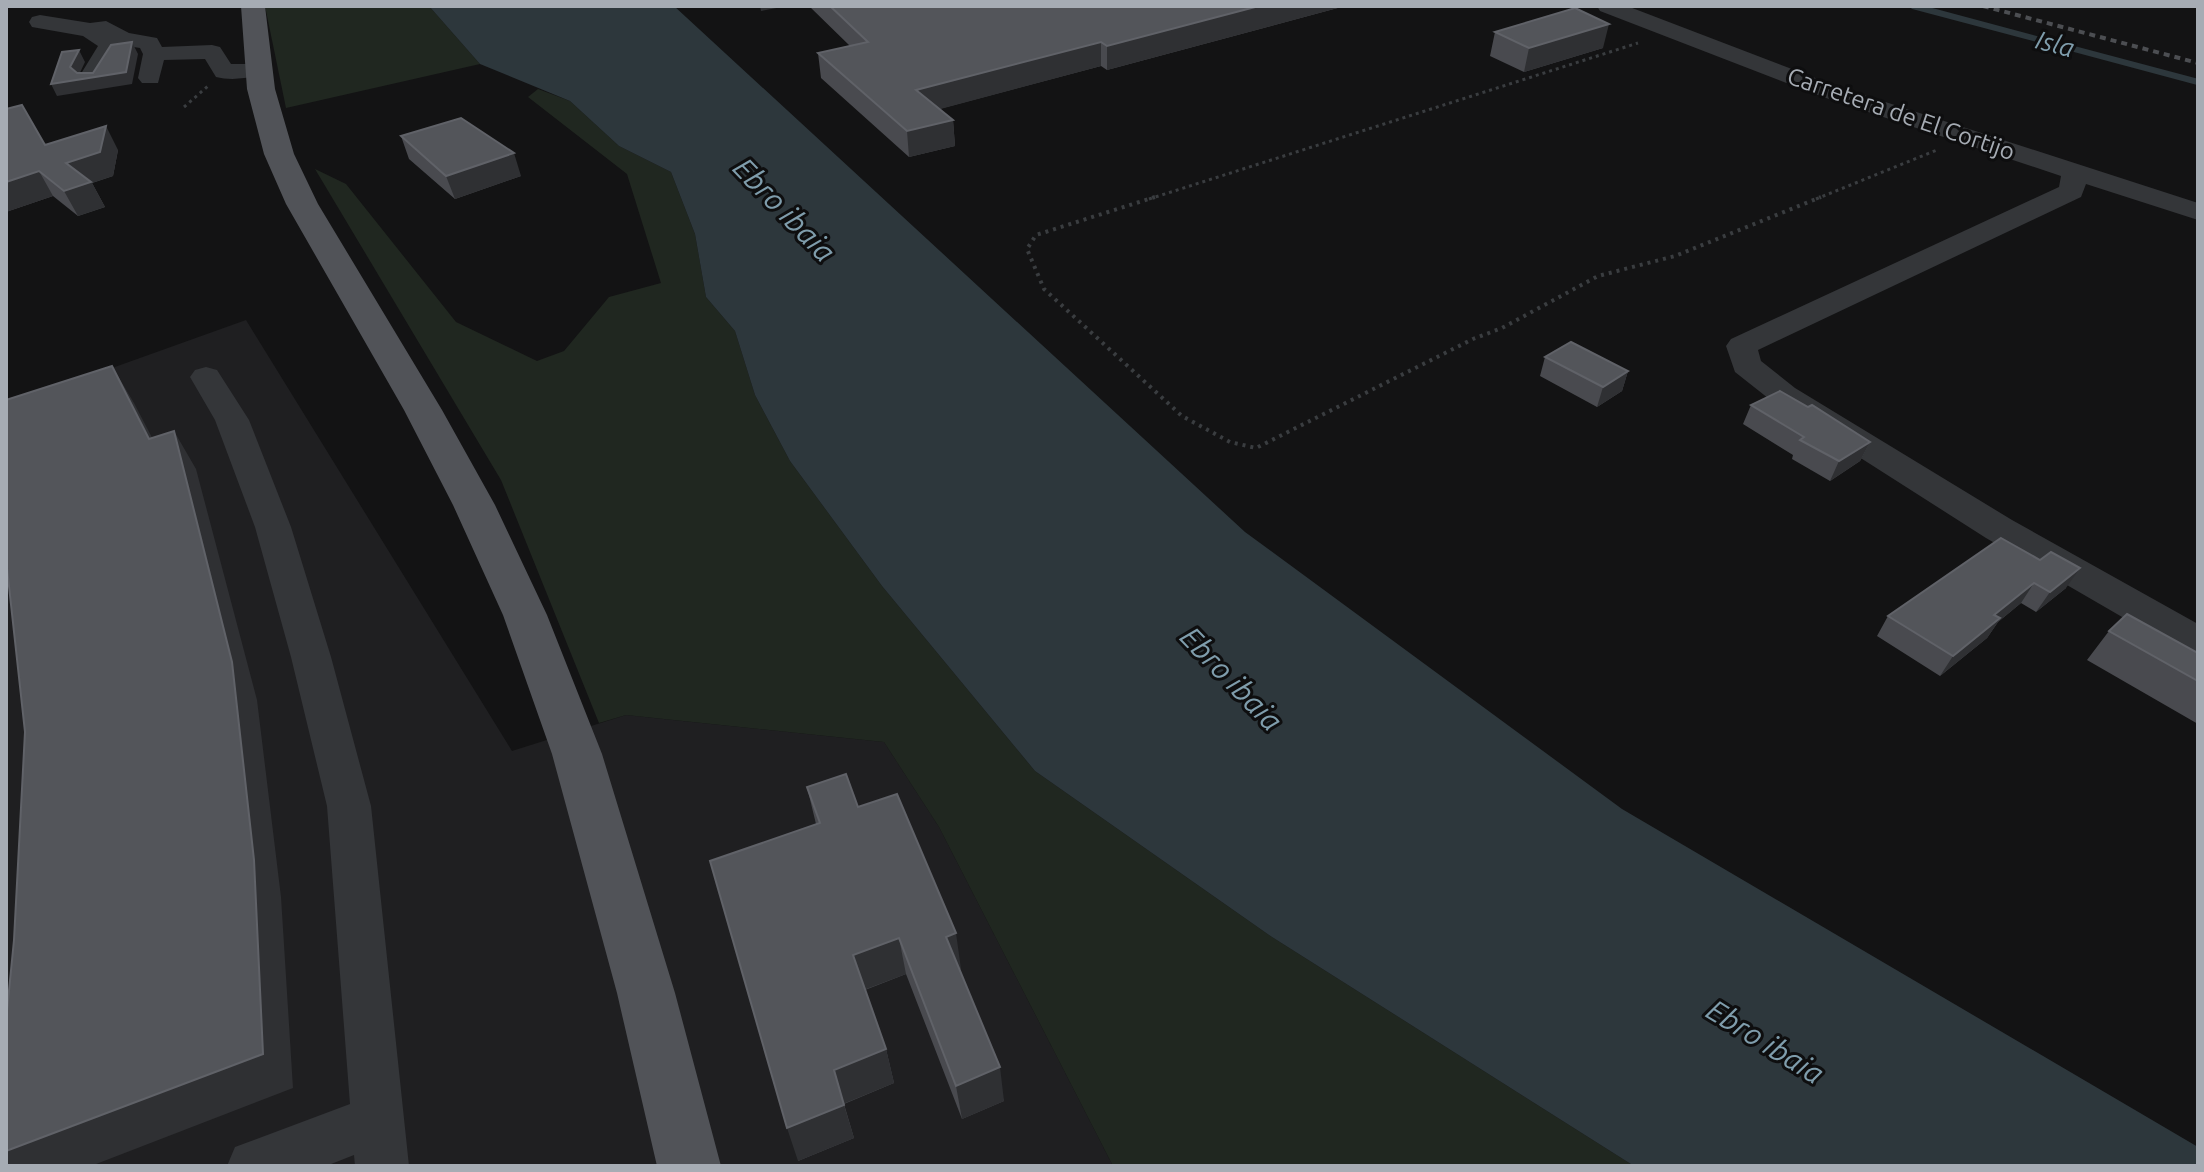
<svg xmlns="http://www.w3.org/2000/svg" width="2204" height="1172" viewBox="0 0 2204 1172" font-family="Ubuntu,sans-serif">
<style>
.built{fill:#1f1f21}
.green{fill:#202720}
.water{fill:#2d373c}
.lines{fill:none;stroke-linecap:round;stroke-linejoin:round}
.stream{stroke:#2d373c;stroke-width:6}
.path-far1{stroke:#3a3d40;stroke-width:3;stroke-dasharray:3 4;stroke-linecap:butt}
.path{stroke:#3a3d40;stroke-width:4;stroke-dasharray:3 5;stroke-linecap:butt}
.minor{fill:#343639;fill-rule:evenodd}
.major{fill:#515358;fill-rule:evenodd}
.rail{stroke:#4c4e52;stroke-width:4;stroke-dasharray:6 5;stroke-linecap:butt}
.wall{fill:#494a4f}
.shaded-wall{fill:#2f3033}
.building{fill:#53555a;stroke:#606268;stroke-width:2}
.labels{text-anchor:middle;stroke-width:6;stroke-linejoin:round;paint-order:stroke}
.far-street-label{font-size:24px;fill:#a6acb4;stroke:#0e0e0f}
.far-water-label{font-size:26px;font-style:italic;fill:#7f9dac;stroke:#0e0e0f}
.water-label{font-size:30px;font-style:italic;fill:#7f9dac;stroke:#0e0e0f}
</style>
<rect width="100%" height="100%" fill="#131314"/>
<path class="built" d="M246,320l266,431 114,-36 258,27 55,85 174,339h-1107v-760z"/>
<path class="green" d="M265,6h164l51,58 -194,44z
M538,89l32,12 49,45 52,26 24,62 11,63 29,34 20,64 35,66 92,125 153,185 234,164 365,231h-521l-174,-339 -55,-85 -258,-27 -27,8 -98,-243 -186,-311 31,15 110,138 81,39 27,-10 45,-54 52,-14 -34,-109 -99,-77z"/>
<path class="water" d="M429,6h245l571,526 377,277 576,338v19h-564l-365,-231 -234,-164 -153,-185 -92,-125 -35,-66 -20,-64 -29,-34 -11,-63 -24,-62 -52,-26 -49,-45 -90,-37z"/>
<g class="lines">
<path class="stream" d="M1913,6l285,76"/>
<path class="path-far1" d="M184,107l24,-21
M1149,199l489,-156
M1816,199l121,-49"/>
<path class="path" d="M1155,197l-119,38 -9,14 17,40 138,127 48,26 26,6 217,-109 29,-11 96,-52 77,-20 146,-59"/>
<path class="minor" d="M1597,6h30l212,81 359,116v17l-112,-36 -5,13 -323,153 3,11 34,27 217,132 186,104v29l-31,-10 -181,-105 -213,-136 -38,-30 -9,-26 5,-7 328,-152 2,-11 -238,-79 -223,-86z
M40,15l50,8 16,-2 23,12 28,5 5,9 50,-2 8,2 11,17h35l4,5 -4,5c-15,4 -35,7 -50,3l-11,-18 -41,1 -6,23h-16l-4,-5 5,-24 -3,-6 -19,-3 -22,37h-16l-4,-5 19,-31 -15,-10 -51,-9 -3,-5 3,-5z
M206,367l11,3 32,50 42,107 40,130 40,149 38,360h-54l-1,-11 -28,11h-99l8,-19 115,-43 -23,-298 -36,-149 -36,-130 -40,-107 -25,-43 5,-7z"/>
<path class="major" d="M241,6h24l10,83 19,65 24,50 124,206 53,95 52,110 55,139 73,239 46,173h-64l-40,-173 -65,-239 -49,-139 -50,-110 -49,-95 -118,-206 -22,-50 -17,-65z"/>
<path class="rail" d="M1983,6l215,57"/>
</g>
<path class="wall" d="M809,6h536l-238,64 -6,-4 -162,43 14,11 2,26 -46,11 -88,-79 -3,-25 32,-7z
M1495,32l108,16 -79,24 -34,-16z
M401,136l120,40 -66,23 -46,-40z
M45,145l73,5 -5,26 -21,7 13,24 -27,9 -25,-20 -47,16z
M1545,357l83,14 -6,20 -25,16 -57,-31z
M1751,405l119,37 -10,19 -30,20 -38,-22 1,-4 -50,-31z
M2001,538l65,50 -30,24 -15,-9 -23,19 -11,16 -47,38 -63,-40 11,-20z
M2109,631l89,22v71l-111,-64z
M807,787l51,20 103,162h-2l45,132 -42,18 -56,-145 -41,16 21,59 8,34 -50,21 10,34 -56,23 18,-337z"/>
<path class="shaded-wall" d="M760,6h27l-26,5z
M1259,6h86l-238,64v-24z
M1609,24l-6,24 -79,24 5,-24z
M132,42l6,12 -6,30 -75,12 -6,-12 75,-12z
M1101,42v24l-183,49 -2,-25z
M79,50l6,12 -8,17 -7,-12z
M953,120l2,26 -46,11 -2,-26z
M106,126l12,24 -5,26 -21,7 13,24 -27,9 -14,-25 2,-28z
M514,153l7,23 -66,23 -9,-23z
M39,171l14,25 -47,16v-30z
M112,366l22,37 38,73 -23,-37z
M1628,371l-6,20 -25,16 6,-20z
M174,431l22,38 61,231 24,197 12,191 -202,78h-85v-15z
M1870,442l-10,19 -30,20 9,-20z
M2080,568l-14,20 -30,24 14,-20z
M2034,583l-13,20 -23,19 -11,16 -47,38 13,-20 41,-41z
M956,933l5,36 -10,4 -5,-36z
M899,938l7,36 -45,17 -8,-36z
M886,1049l8,34 -51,21 -9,-34z
M1000,1067l4,34 -42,18 -6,-33z
M844,1105l10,33 -56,23 -11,-33z"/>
<path class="building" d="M830,6h429l-152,40 -6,-4 -185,48 37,30 -46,11 -89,-78 50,-11z
M1575,8l34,16 -80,24 -34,-16z
M132,42l-6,30 -75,12 11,-32 17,-2 -9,17 7,6h16l18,-28z
M22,105l23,40 61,-19 -6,26 -34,11 25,19 -27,9 -25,-20 -33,11v-73z
M461,118l53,35 -68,23 -45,-40z
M1571,342l57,29 -25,16 -58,-30z
M112,366l37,73 25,-8 58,231 22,198 9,194 -257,97v-130l8,-81 11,-208 -19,-173v-159z
M1780,391l28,16 4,-2 58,37 -31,19 -39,-21 4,-3 -53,-32z
M2001,538l39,22 11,-8 29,16 -30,24 -16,-9 -40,32 6,3 -47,38 -65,-40z
M2127,614l71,39v28l-89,-50z
M846,774l12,33 39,-13 59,139 -10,4 54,130 -44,19 -57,-148 -46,17 33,94 -52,21 10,35 -57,23 -77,-267 110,-38 -13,-36z"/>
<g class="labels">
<g class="far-street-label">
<text transform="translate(1901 114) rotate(19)" y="8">Carretera de El Cortijo</text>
</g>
<g class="far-water-label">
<text transform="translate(2055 44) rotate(15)" y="9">Isla</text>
</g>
<g class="water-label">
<text transform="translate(784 210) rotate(46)" y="10">Ebro ibaia</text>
<text transform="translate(1231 679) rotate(46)" y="10">Ebro ibaia</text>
<text transform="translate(1765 1042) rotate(32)" y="10">Ebro ibaia</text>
</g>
</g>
<rect width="2204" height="1172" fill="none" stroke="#a6acb4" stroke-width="16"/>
</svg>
